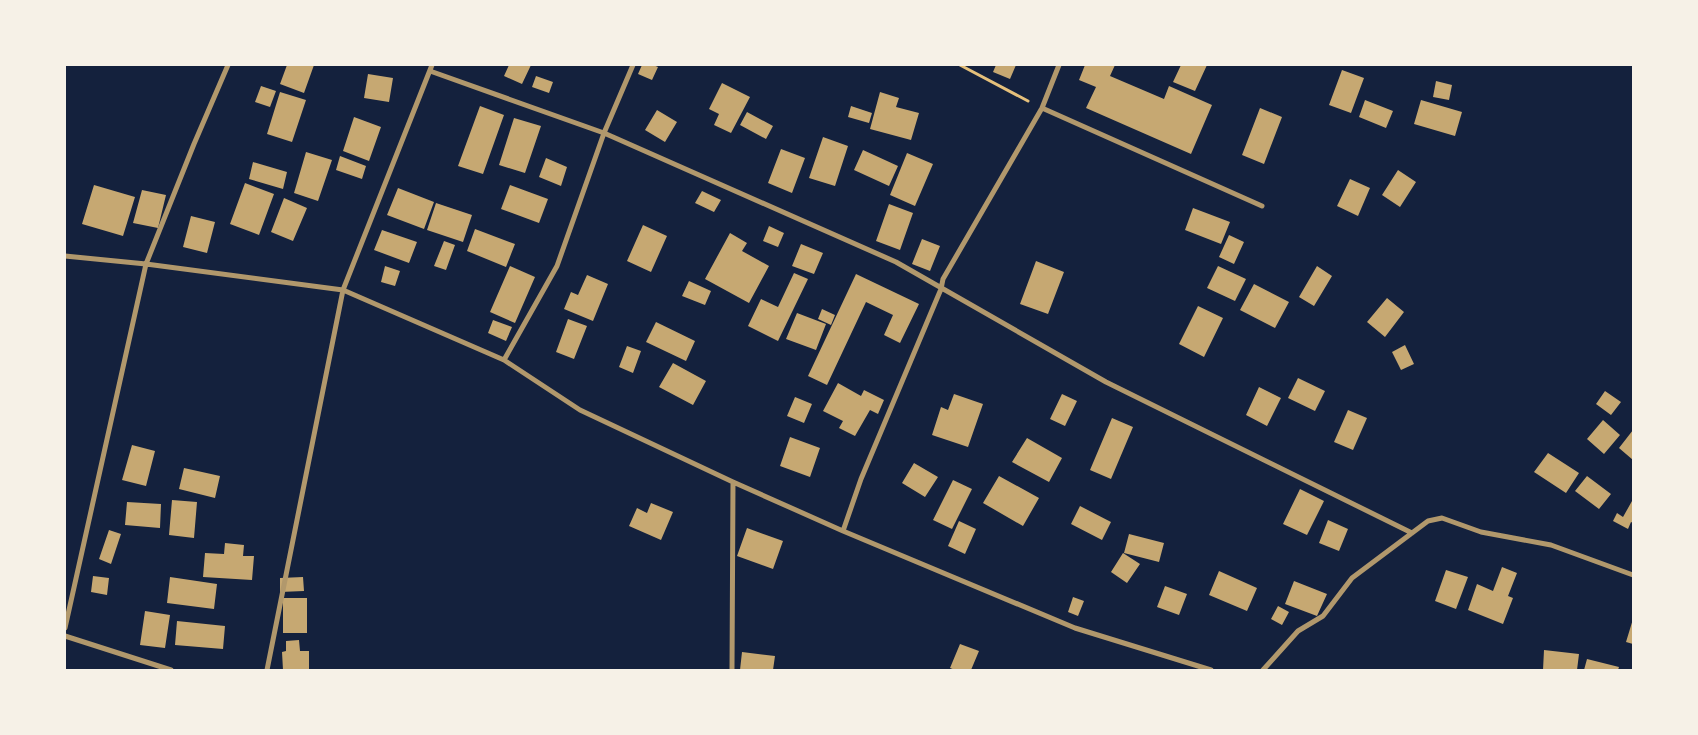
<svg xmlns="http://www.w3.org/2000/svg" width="1698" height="735" viewBox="0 0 1698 735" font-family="'Nunito Sans',sans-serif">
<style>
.building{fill:#c6a872}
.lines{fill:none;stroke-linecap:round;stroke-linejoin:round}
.path{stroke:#e5c07b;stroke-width:3}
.minor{stroke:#b1986c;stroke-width:5}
</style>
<rect width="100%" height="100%" fill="#14213d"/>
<path class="building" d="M287,65h27l-10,28 -24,-9z
M509,65h22l-9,19 -18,-8z
M642,65h11l5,2 -6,13 -14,-6z
M996,65h20l-6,14 -17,-7z
M1085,65h30l-5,11 54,23 5,-13 43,19 -21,49 -105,-46 10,-21 -17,-7z
M1181,65h26l-12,26 -22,-9z
M1342,70l22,8 -13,35 -22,-8z
M368,74l25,4 -4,24 -25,-4z
M536,76l17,6 -4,11 -17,-6z
M1436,81l16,4 -3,15 -16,-3z
M722,83l28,14 -19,36 -17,-8 5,-11 -10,-5z
M261,86l15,5 -6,16 -15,-5z
M280,92l26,8 -14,42 -25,-8z
M880,92l19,6 -3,9 23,6 -8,27 -41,-11z
M1365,100l28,11 -7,17 -27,-11z
M1421,100l41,12 -7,24 -41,-12z
M480,106l24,9 -21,59 -25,-8z
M851,106l21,7 -3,10 -21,-6z
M1260,108l22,9 -18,47 -22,-9z
M657,110l20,12 -12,20 -20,-12z
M747,112l26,14 -7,13 -26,-14z
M354,117l27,10 -12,34 -26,-10z
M514,118l27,8 -16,47 -26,-8z
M823,137l25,9 -13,40 -26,-8z
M781,149l24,9 -13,35 -24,-10z
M863,150l35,16 -9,20 -35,-16z
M306,152l26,8 -14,41 -24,-8z
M907,153l26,11 -18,42 -25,-11z
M340,156l26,10 -4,13 -26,-9z
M546,158l21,9 -6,19 -22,-9z
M253,162l34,10 -4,17 -34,-10z
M1398,170l18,12 -16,25 -18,-12z
M1350,179l20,9 -12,28 -21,-10z
M245,183l29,11 -15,41 -29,-11z
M94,185l41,12 -12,39 -41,-12z
M510,185l38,14 -9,24 -38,-14z
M398,188l36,14 -10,27 -37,-14z
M142,190l24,5 -8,33 -25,-5z
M702,191l19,9 -7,12 -19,-9z
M284,198l23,10 -14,33 -22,-9z
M436,203l36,12 -9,27 -36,-12z
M889,204l24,9 -13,37 -24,-9z
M1193,208l37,14 -9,22 -36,-14z
M191,216l24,6 -8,31 -24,-6z
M643,225l24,11 -16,36 -24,-11z
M769,226l15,7 -6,14 -15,-6z
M475,229l40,15 -9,23 -39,-16z
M382,230l35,12 -8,21 -35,-13z
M730,233l17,10 -5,8 27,15 -20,37 -44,-24z
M1229,235l15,7 -10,22 -15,-7z
M922,239l18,7 -10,25 -18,-7z
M444,241l11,4 -9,25 -12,-4z
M801,244l22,9 -9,21 -22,-8z
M1036,261l28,11 -16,42 -28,-10z
M385,266l15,5 -5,15 -14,-4z
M510,266l25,11 -20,46 -25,-11z
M1218,266l28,13 -11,22 -28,-13z
M1317,266l15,10 -18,30 -15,-9z
M794,273l14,6 -30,62 -30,-15 13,-27 17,8z
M856,274l63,30 -19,39 -16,-8 9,-20 -27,-13 -39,83 -19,-9z
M587,275l21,9 -15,37 -29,-12 7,-17 7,3z
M689,281l22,10 -6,14 -23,-9z
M1254,284l35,18 -14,26 -35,-18z
M1387,298l17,14 -19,25 -18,-15z
M1198,306l25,12 -19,39 -25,-13z
M822,309l13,6 -4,10 -13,-6z
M797,313l29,11 -10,26 -30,-11z
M568,319l19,7 -13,33 -18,-7z
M493,320l19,7 -6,14 -18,-8z
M656,322l39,19 -9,20 -40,-19z
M1405,345l9,19 -13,6 -9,-18z
M627,346l14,5 -8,22 -14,-6z
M673,363l33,18 -13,24 -34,-18z
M1298,378l27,13 -10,20 -27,-13z
M838,383l23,13 3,-6 20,10 -6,14 -8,-4 -15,26 -16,-8 4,-7 -20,-10z
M1259,387l22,11 -14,28 -21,-11z
M1605,391l16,11 -10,13 -15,-11z
M954,394l29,10 -15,43 -36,-12 9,-28 7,3z
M1062,394l15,7 -12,25 -15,-7z
M795,397l17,7 -8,19 -17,-7z
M1348,410l19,8 -14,32 -19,-8z
M1112,418l21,9 -22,52 -21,-9z
M1603,420l17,15 -16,19 -17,-15z
M1633,430v30l-14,-12z
M790,437l30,11 -10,29 -30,-11z
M1027,438l35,20 -13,24 -37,-20z
M132,445l23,6 -9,35 -24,-6z
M1548,453l31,20 -13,20 -32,-21z
M914,463l24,14 -13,20 -23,-14z
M184,468l36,8 -5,22 -36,-9z
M999,476l40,22 -16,28 -40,-23z
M1587,476l24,18 -12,15 -24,-18z
M953,480l19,9 -20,40 -19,-9z
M1300,489l24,12 -17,34 -24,-11z
M172,500l25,2 -3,36 -25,-3z
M1632,501l1,1v21l-2,-1 -3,7 -15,-8 4,-8 6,4z
M127,502l34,2 -1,24 -35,-3z
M651,503l22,9 -12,28 -32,-14 8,-18 10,5z
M1080,506l31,16 -9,18 -31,-16z
M1328,520l20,9 -9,22 -20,-8z
M959,521l17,8 -11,25 -17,-8z
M747,528l36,13 -10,28 -36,-13z
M109,530l12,4 -10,30 -12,-5z
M1129,534l35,9 -5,19 -35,-9z
M225,543l19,2 -1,11h11l-2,24 -49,-3 2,-24 19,1z
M1123,553l17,11 -13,19 -16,-11z
M1502,567l15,6 -9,23 5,2 -10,26 -35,-14 9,-26 16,7z
M1446,570l22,7 -12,32 -21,-8z
M1219,571l38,17 -10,23 -38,-16z
M93,576l16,2 -2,17 -16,-3z
M170,577l47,7 -3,25 -47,-6z
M303,577l1,14 -24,1v-14z
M1294,581l33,13 -10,22 -32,-12z
M1165,586l22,8 -8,21 -22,-8z
M1073,597l11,4 -6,15 -10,-4z
M283,598h24v35h-24z
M1278,606l11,6 -7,13 -11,-6z
M145,611l25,4 -5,33 -25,-3z
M1633,619v25l-7,-2z
M177,621l48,5 -2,23 -48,-4z
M299,640l1,11h9v19h-26l-1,-18 4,-1v-10z
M960,644l19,7 -8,19h-16l-5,-2z
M1544,650l35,4 -2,16h-34z
M742,652l33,4 -2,14h-33z
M1587,659l32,8 -1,3h-34z"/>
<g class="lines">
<path class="path" d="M960,65l68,36"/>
<path class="minor" d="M430,71l174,62 292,129 210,120 306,151
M1042,108l220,98
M65,256l81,8 197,26 161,70 76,50 153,72 110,49 232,97 136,42
M504,360l53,-94 47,-133 29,-68
M843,531l18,-52 80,-190 2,-10 99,-171 17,-43
M65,628l81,-364 48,-120 34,-79
M65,636l106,34
M267,670l76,-380 89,-225
M732,670l1,-188
M1263,670l35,-39 25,-15 29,-38 76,-57 14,-3 39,14 70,13 82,30"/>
</g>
<rect width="1698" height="735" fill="none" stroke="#f6f1e7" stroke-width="132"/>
</svg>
